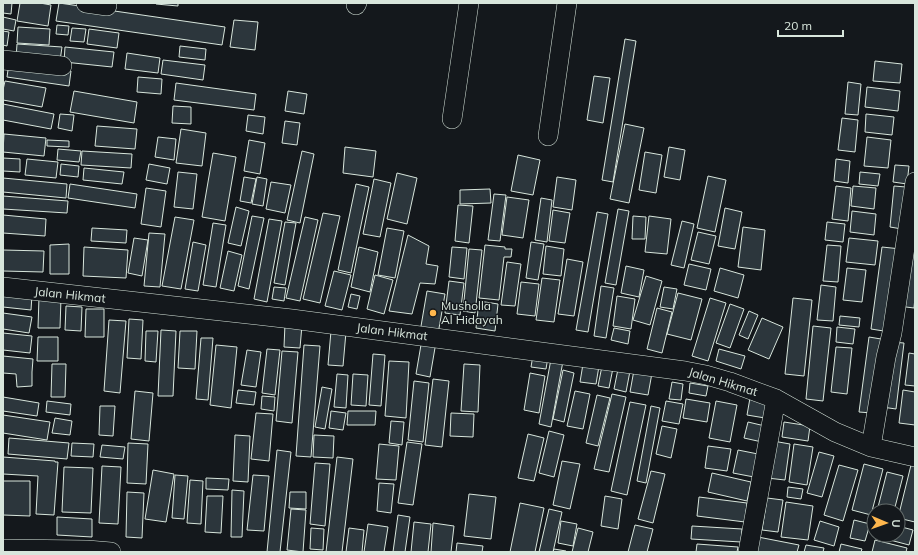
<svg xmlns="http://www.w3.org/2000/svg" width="918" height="555" viewBox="0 0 918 555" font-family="Mulish,sans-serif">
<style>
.building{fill:#2c363c;stroke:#d8e6dc}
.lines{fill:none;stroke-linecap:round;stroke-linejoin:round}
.minor-casing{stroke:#d8e6dc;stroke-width:20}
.minor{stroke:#14181c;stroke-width:19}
.poi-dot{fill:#ffb74d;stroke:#14181c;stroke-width:1.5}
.labels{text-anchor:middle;stroke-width:3;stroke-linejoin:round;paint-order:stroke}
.street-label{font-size:12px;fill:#d8e6dc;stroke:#14181c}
.poi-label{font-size:12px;fill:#d8e6dc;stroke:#14181c;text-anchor:start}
</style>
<rect width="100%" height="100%" fill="#14181c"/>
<path class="building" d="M3,3h9l-1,11 -8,-1z
M20,3h20l11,2 -3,21 -31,-5z
M59,3l166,24 -3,18 -166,-24z
M156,3h22v3l-22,-2z
M3,17l13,3 -2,11 -11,-2z
M234,20l24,2 -3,28 -25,-3z
M57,25l12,1 -1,9 -12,-1z
M18,27l32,2 -1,16 -32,-2z
M72,28l14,1 -2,13 -14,-1z
M89,29l30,4 -2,15 -30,-4z
M3,31l6,1 -2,14 -4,-1z
M625,39l11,2 -23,141 -11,-2z
M17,44l45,3 -2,14 -44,-3z
M180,46l26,3 -1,11 -26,-3z
M65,47l49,5 -2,15 -48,-5z
M127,53l33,5 -2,15 -33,-4z
M163,60l42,5 -2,15 -42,-6z
M875,61l27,3 -2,19 -27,-2z
M9,63l62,8 -2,15 -62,-9z
M594,76l16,2 -7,45 -16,-3z
M138,77l24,2 -1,15 -24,-2z
M5,81l41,7 -4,19 -39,-7v-10z
M848,82l13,2 -3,31 -13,-1z
M176,83l80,11 -2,16 -80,-10z
M867,87l33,4 -2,20 -33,-4z
M74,91l63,11 -3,21 -64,-11z
M288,91l19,3 -3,20 -19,-3z
M3,104l51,10 -3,15 -48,-9z
M173,106l18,1v17l-19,-1z
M60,114l14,1 -2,16 -14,-3z
M866,114l28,3 -2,18 -27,-3z
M248,115l17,2 -2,17 -17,-3z
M842,118l16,2 -3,32 -17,-2z
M285,121l15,2 -3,22 -15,-2z
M625,124l19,4 -15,75 -19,-4z
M97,126l40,3 -2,20 -40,-3z
M181,129l25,4 -4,33 -26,-3z
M4,134l42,4 -2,18 -41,-4z
M158,137l18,2 -2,21 -19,-3z
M867,137l24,3 -3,28 -24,-2z
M47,140l22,1v6l-22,-1z
M249,140l16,3 -5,31 -16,-3z
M345,147l31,4 -3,26 -30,-4z
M669,147l16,3 -5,30 -16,-3z
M58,149l23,2 -2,11 -22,-2z
M82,151l50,3 -1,14 -50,-3z
M302,151l12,3 -14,69 -13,-3z
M645,152l17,3 -6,38 -17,-3z
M213,153l23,4 -11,64 -23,-4z
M518,155l22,5 -7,35 -22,-4z
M3,158l17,1v13l-17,-1z
M27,159l31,3 -2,16 -31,-3z
M836,159l14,2 -2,22 -14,-2z
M61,164l18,2 -1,11 -18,-2z
M149,164l21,4 -3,16 -21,-4z
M895,165l14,1 -2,18 -14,-2z
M84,168l40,4 -2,12 -39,-4z
M178,172l19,2 -4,35 -19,-2z
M860,172l20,2 -2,12 -19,-2z
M397,173l20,5 -10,46 -20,-5z
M708,176l18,4 -11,52 -18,-4z
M244,177l12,2 -5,24 -11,-2z
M257,177l10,2 -4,27 -11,-2z
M557,177l19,3 -4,30 -19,-3z
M3,178l64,6 -1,14 -63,-6z
M374,179l17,4 -11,54 -17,-3z
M271,182l20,3 -6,28 -19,-4z
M70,184l67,10 -2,14 -67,-10z
M356,184l13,3 -18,86 -13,-3z
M836,186l15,2 -3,33 -16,-2z
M853,186l23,2 -2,21 -23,-3z
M894,186l12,1 -4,42 -12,-2z
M146,188l20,3 -5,36 -20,-3z
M490,189l1,14 -31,1v-14z
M494,194l12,1 -6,46 -12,-1z
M3,196l65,5 -1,12 -64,-4z
M507,197l22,3 -6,38 -21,-3z
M541,198l11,2 -5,42 -12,-2z
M458,205l15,1 -4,37 -14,-2z
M236,207l13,4 -8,35 -13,-3z
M725,208l17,4 -7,37 -17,-3z
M618,209l11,2 -13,74 -11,-2z
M553,210l17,3 -5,30 -16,-2z
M852,211l24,3 -2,21 -24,-3z
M597,212l11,2 -20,118 -12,-2z
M323,213l17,3 -20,87 -17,-4z
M3,215l43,4 -1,17 -42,-3z
M252,216l12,2 -15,71 -11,-3z
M633,216l13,1 -1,22h-13z
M649,216l22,3 -4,35 -22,-2z
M175,217l19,3 -13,69 -19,-3z
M305,217l13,3 -18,81 -14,-3z
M269,219l13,2 -15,81 -13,-3z
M682,221l12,3 -10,44 -13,-3z
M285,222l11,1 -11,62 -11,-2z
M827,222l18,2 -2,18 -18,-2z
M213,223l13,2 -10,62 -13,-2z
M743,227l22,3 -4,40 -23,-3z
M92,228l35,2 -1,13 -35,-2z
M387,228l17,3 -9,47 -17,-3z
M698,232l18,4 -7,28 -18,-4z
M149,233l16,1 -5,53 -16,-1z
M408,235l21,11 -3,18 12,2 -3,18 -15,-1 -8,31 -23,-3z
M134,238l14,2 -6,36 -14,-3z
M849,238l29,3 -3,24 -29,-3z
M193,242l13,3 -8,46 -13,-2z
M531,242l13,2 -6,36 -12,-2z
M69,244v30h-19v-29z
M485,245l20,2v2h7l-1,8h-7l-5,43 -20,-2z
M827,245l14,1 -3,36 -15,-1z
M546,246l18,3 -3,27 -18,-2z
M84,247l44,3 -2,28 -43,-2z
M359,247l19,5 -8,40 -19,-5z
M452,247l15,1 -3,31 -15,-2z
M882,247l19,2 -11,83 -19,-3z
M469,249l13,1 -7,63 -12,-2z
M3,250l41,1 -1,21 -40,-1z
M228,251l14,4 -8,36 -14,-3z
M905,254l10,1v42l-1,11 -16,-2z
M567,259l16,3 -9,54 -16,-2z
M507,262l14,2 -6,42 -14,-1z
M689,264l22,5 -5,21 -22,-5z
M626,266l18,4 -5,27 -18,-4z
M720,268l24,7 -6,23 -24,-7z
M847,268l19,2 -4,32 -19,-2z
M334,271l17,4 -9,35 -17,-4z
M375,275l18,5 -9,34 -17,-5z
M646,276l16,5 -12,44 -17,-5z
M542,278l18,2 -6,42 -18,-2z
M449,281l15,2 -4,32 -15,-2z
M521,282l18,2 -4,32 -18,-2z
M821,285l15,2 -3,34 -16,-1z
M601,286l13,2 -8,50 -12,-2z
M274,287l12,1 -2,13 -12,-2z
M664,287l13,2 -4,20 -13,-2z
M427,291l18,3 -7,40 -18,-2z
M3,292l29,3 -1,15 -28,-3z
M678,293l24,6 -11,41 -24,-6z
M351,294l9,2 -3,13 -9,-2z
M617,296l18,3 -4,30 -18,-3z
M39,297l22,1 -1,30h-22z
M710,298l16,5 -18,58 -16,-5z
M793,298l19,2 -8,76 -19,-2z
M479,301l19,3 -3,27 -19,-3z
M730,304l14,5 -14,39 -14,-5z
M66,306l16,1 -1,24 -16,-1z
M657,308l15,4 -10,41 -15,-4z
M86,309h18v28h-19z
M749,311l9,4 -10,24 -9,-4z
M3,313l29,4 -3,16 -26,-4z
M840,316l20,2 -1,9 -20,-2z
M762,318l21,9 -14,32 -21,-9z
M129,319l14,1 -2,39 -14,-1z
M109,320l17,1 -6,72 -16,-2z
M285,324l17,1 -2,23 -16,-1z
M813,326l18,2 -8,73 -17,-2z
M837,327l18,2 -2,15 -17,-2z
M614,328l16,3 -2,13 -17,-4z
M161,330l15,1 -3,65h-15z
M146,331h12l-2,31 -11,-1z
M180,331h17l-2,38 -17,-1z
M331,331l15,1 -3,34 -15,-1z
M3,333l29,3 -2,17 -27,-3z
M38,337h20v24h-21z
M869,337l12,2 -9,74 -13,-1z
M201,338h12l-5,62 -12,-1z
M422,339l14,3 -6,35 -14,-3z
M891,342l13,1 -8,66 -14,-2z
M216,345l21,2 -6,61 -21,-3z
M304,345l16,1 -9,111 -15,-1z
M836,347l16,1 -5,46 -16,-2z
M267,349l13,1 -5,45 -13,-2z
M719,349l26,7 -4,13 -25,-8z
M247,350l14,2 -5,35 -15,-2z
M282,351l16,1 -6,71 -16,-2z
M909,353l6,1v32l-10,-1z
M373,354l12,1 -4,51 -12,-1z
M533,355l15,2 -2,12 -15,-2z
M3,356l30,3 -1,13v14l-15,1 -1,-13 -13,-1z
M551,359l12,2 -12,66 -12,-3z
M389,361l20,1 -3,56 -21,-2z
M52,364h14l-1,33h-14z
M464,364l16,1 -2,47 -17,-1z
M583,364l16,2 -3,18 -16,-2z
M602,366l11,2 -4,20 -11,-2z
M618,369l12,2 -4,21 -12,-3z
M563,370l11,3 -10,49 -11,-3z
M634,370l18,3 -4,22 -18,-3z
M530,373l15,3 -6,37 -15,-3z
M337,374l11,1 -2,33 -12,-1z
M353,374l15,1 -2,31 -15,-1z
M433,379l16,2 -7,66 -17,-2z
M414,381l15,2 -6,59 -15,-2z
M672,382l11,2 -2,16 -12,-1z
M690,383l18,3 -2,10 -17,-3z
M322,387l10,2 -7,40 -10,-2z
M238,390l18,2 -2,13 -18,-2z
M903,390l12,2v33l-16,-2z
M135,391l18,2 -4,48 -18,-2z
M575,391l15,3 -7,35 -16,-3z
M612,394l14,3 -17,75 -15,-3z
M597,395l13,3 -12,48 -12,-3z
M262,396l13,1 -1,14 -13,-2z
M3,397l36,6 -2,13 -34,-5z
M750,398l18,3 -3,17 -18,-3z
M686,399l24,4 -3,19 -24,-4z
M47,401l24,3 -1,11 -24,-3z
M666,401l17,3 -4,20 -17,-3z
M716,401l21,4 -7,37 -21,-4z
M630,402l16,3 -19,90 -16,-4z
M100,406h15l-2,30 -14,-1z
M651,406l9,2 -14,75 -9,-2z
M331,411l15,2 -3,17 -14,-2z
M348,411h28l-1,14h-28z
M256,413l17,1 -4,47 -18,-2z
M451,413l23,1 -1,23 -23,-1z
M3,415l47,7 -3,18 -44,-7z
M55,418l17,3 -2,14 -18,-2z
M391,421l13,1 -2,23 -13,-2z
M748,422l17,4 -3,16 -18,-4z
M784,422l26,4 -2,15 -26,-4z
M662,426l15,3 -6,29 -15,-4z
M549,431l15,4 -10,42 -15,-4z
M528,434l16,4 -10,43 -16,-3z
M235,435l15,1 -2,46 -15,-1z
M314,435l20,1 -1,22 -20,-1z
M9,438l60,5 -2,16 -59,-5z
M773,441l17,3 -5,36 -18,-2z
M407,442l15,2 -9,61 -15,-2z
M72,443l22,1 -1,13 -22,-1z
M128,443l20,1 -2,40 -19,-1z
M379,444l20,2 -3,34 -20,-1z
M794,444l19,3 -6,38 -18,-3z
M102,445l23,2 -2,12 -23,-2z
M708,446l23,3 -4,22 -22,-3z
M277,450l14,2 -11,100h-13z
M738,450l20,4 -4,23 -21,-4z
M819,452l15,4 -12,41 -15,-4z
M3,457l52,4v1h3l-4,53 -18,-1 2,-38 -35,-2z
M337,457l16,2 -11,93h-16z
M562,461l18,3 -10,45 -17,-4z
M315,463l15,1 -5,62 -15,-2z
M864,464l19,5 -12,46 -19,-5z
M839,465l19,5 -15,51 -19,-6z
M911,465l4,1v56l-17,-4z
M102,466l19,1 -3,57 -19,-1z
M64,467l29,1 -2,45 -29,-1z
M153,470l21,4 -8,48 -21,-3z
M651,471l14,3 -12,49 -15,-4z
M887,472l16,4 -9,35h-17z
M712,473l39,9 -4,19 -39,-9z
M175,475l13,1 -4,43 -12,-1z
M253,475l16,1 -5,55 -17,-1z
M206,478l23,1 -1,11 -22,-1z
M190,480l13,1 -2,43 -14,-1z
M3,481h27v35l-27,-1z
M379,483l15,1 -3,29 -14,-2z
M788,487l15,2 -2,10 -14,-2z
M232,490l12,1 -2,46h-11z
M127,492l17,1 -2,45 -16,-1z
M290,492h16v17l-17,-1z
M469,494l27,3 -5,42 -27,-3z
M207,496h16l-2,37 -16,-1z
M605,496l17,3 -4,30 -17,-3z
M699,497l48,6 -2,19 -48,-6z
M767,498l16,2 -5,32 -16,-2z
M786,502l27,4 -5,34 -27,-3z
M520,503l24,5 -9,44h-25z
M291,509l15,1 -3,42 -16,-2z
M549,509l13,3 -9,40h-14z
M398,515l12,2 -5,35h-12z
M57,517l35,2v18l-35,-2z
M854,520l16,4 -5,17 -15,-3z
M561,521l16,3 -4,22 -15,-3z
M820,521l19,6 -5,19 -20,-6z
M414,522l17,2 -3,28h-17z
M433,523l21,3 -3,26h-20z
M368,524l20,3 -4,25h-20z
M635,525l18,4 -6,23h-19z
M692,526l50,3 -1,13 -50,-3z
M898,526l15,4 -4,15 -19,-5 2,-5h6z
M311,528l13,1 -1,21 -13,-1z
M349,528l15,2 -2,22h-16z
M578,528l15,4 -5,20h-16z
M758,537l41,8 -2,7h-37l-5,-1z
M875,540l32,8 -1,4h-34z
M457,543l26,3 -1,6h-26z
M697,544l41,3 -1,5h-41z
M841,544l21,5 -1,3h-22z
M806,545l18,3 -1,4h-19z
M554,549l12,2v1h-13z"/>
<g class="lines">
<defs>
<path id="minor" d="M86,3l21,3
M356,5l1,-2
M3,60l59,6
M452,119l17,-116
M548,136l19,-133
M3,287l289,32 393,52 21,4 24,7 46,17 59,33 36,15 44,10
M871,447l15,-90 6,-24 23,-151
M3,549l84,1 24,2
M748,552l28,-153"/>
</defs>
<use href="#minor" class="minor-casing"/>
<use href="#minor" class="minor"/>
</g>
<circle class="poi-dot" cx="433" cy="313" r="4"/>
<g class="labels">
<g class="street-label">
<text transform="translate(70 295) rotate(6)" y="4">Jalan Hikmat</text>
<text transform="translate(392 332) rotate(7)" y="4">Jalan Hikmat</text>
<text transform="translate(723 382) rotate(17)" y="4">Jalan Hikmat</text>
</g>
<g class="poi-label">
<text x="441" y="310">Musholla<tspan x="441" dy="14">Al Hidayah</tspan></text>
</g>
</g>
<rect width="918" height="555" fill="none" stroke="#d8e6dc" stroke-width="8"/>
<g transform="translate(886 523) rotate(92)"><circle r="19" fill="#14181c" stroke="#626a69"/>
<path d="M0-3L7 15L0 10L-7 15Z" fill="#ffb74d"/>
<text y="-6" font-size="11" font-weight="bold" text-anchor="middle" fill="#d8e6dc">U</text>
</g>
<path d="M778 30v6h65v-6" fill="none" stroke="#d8e6dc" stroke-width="2"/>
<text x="784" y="30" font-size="12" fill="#d8e6dc" stroke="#14181c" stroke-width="3" paint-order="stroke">20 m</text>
</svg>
